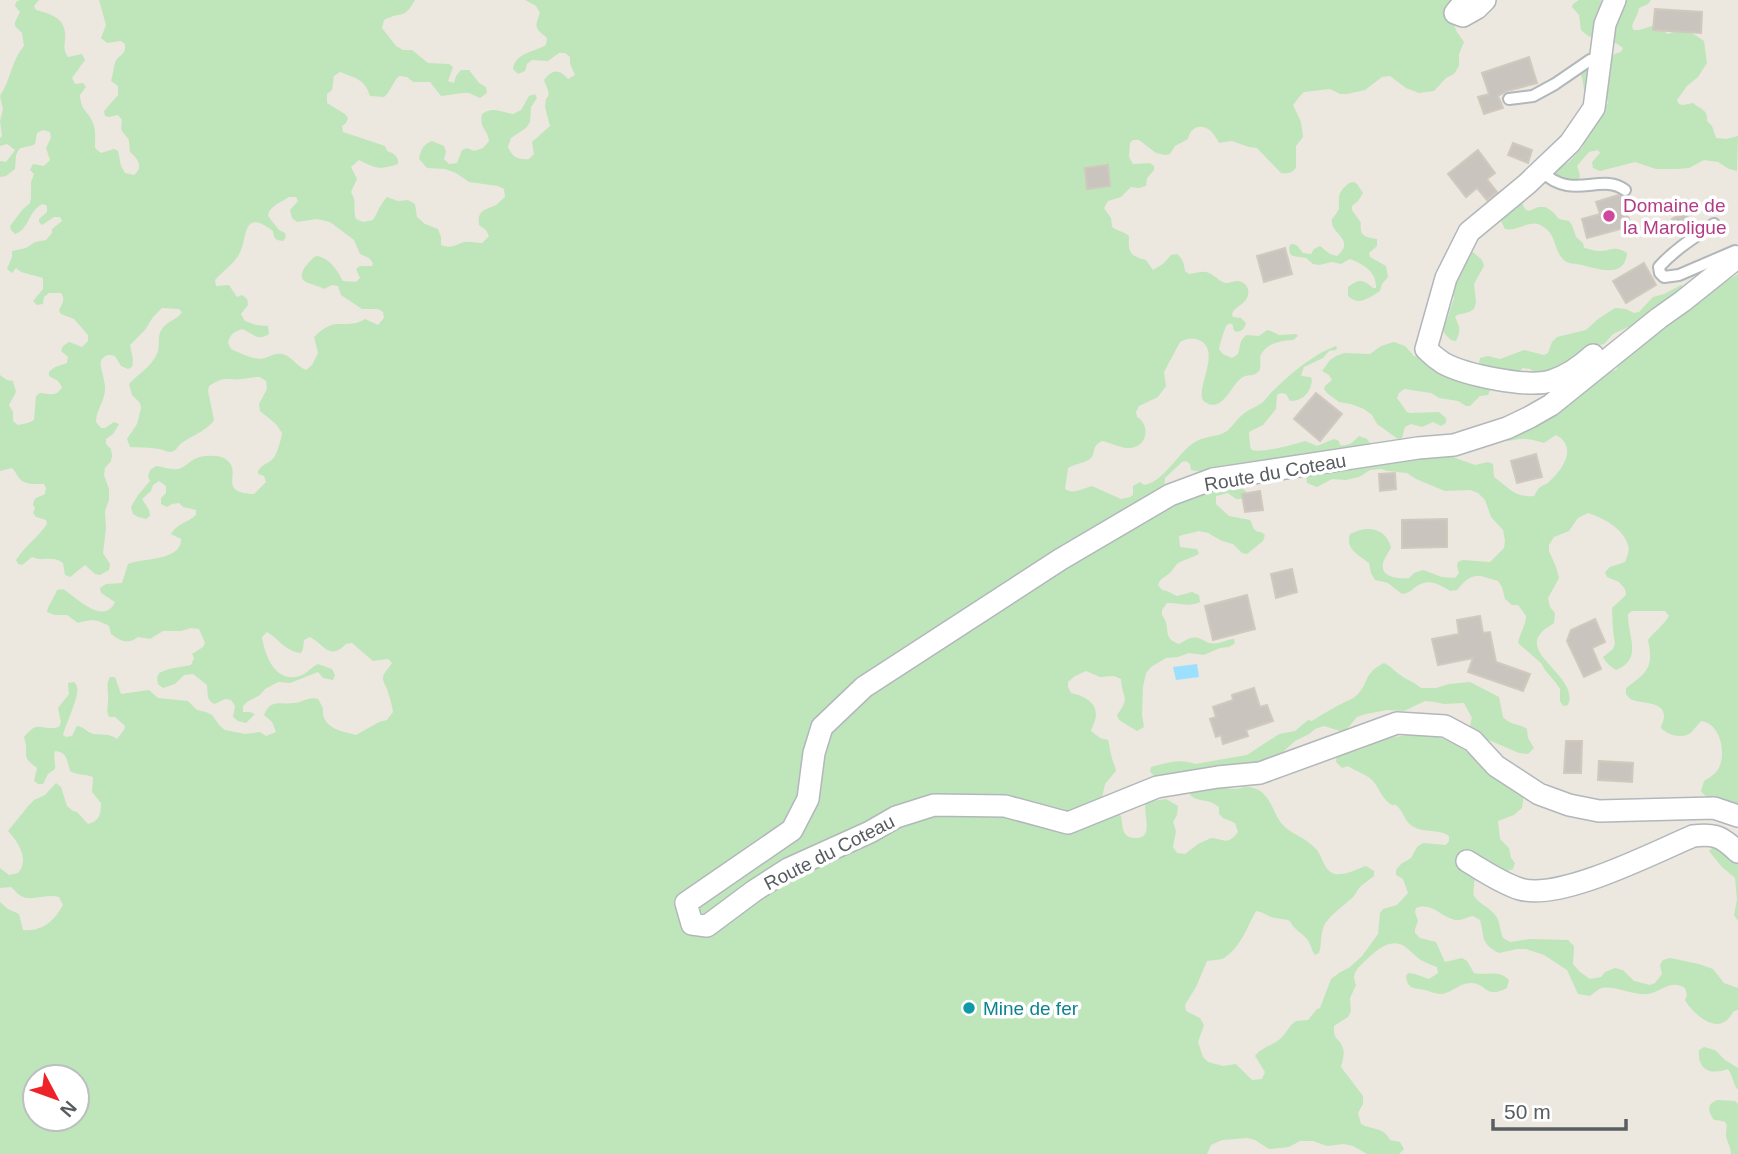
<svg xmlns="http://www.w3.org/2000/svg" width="1738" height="1154" viewBox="0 0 1738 1154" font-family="Arial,sans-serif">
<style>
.green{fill:#bfe5ba;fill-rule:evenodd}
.water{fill:#9cdfff}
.building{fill:#c9c5be;stroke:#d1c9be;stroke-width:2}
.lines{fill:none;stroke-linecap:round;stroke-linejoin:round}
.service-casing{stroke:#b2b7bb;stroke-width:14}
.minor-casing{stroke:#b2b7bb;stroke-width:24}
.service{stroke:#fff;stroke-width:10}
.minor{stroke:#fff;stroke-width:21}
.hotel-dot{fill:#d1479c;stroke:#fff;stroke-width:2.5}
.culture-dot{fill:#0f9aa8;stroke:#fff;stroke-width:2.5}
.labels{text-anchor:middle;stroke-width:7;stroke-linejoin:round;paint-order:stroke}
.hotel-label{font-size:19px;fill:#b23c85;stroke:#fff;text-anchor:start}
.street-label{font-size:19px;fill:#585d61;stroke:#fff}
.culture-label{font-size:19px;fill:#0d838f;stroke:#fff;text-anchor:start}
</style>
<rect width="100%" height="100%" fill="#ece8df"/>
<path class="green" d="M20,0h19l-5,6 2,4c18,5 31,9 29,30 -1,8 -1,11 3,17l14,-3 3,6 -13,18 3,6 8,-1 3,4 -6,8c1,17 8,15 13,28 3,8 2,16 2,25l6,5 13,-4 4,2 3,15 4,7 9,2c10,-8 4,-16 -4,-23l-1,-12c-7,-10 -9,-7 -7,-20l-4,-5 -9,2 -4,-1 -1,-5 14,-16v-9l-7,-5c2,-6 2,-12 4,-18 3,-9 11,-6 10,-19l-4,-3 -14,2 -6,-5 5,-13 -7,-25h316c-12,21 -12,10 -31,20l-2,8 14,18 7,4h9l16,13 21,1 4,3 -5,14 6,2 2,-7 5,-6h8l10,13 7,4 1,6 -7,5 -11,-5h-6l-22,3 -11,-14h-17l-6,-5 -8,-1c-7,7 -8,15 -15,21l-14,-1c-5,-17 -15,-18 -30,-24l-6,4 -2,14 -5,4v9l18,11 3,4 -2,5 -4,3 1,6 42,14 2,5c6,2 12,5 11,13 -19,6 -21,5 -39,-4l-8,7 6,12 -6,13c7,12 1,16 5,27l7,3 10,-2c5,-8 7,-16 14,-23l11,4 10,-1 7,4 2,13 8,7 13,5 3,8v8c10,4 14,0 23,-3 6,-1 13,1 18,1l7,-7 -3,-6 -7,-5c-2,-15 6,-15 17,-20 1,-1 8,-7 9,-8l-1,-8 -6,-3 -29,-4 -13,-9 -11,-4 -18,-1 -8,-9c2,-10 4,-14 13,-18l12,5 2,6 -2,7 5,5 8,-1 5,-13 5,-2 7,3 9,-3 6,-7c-1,-12 -10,-11 -7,-27 10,-8 19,-2 31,0l8,-4 8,-14 6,-2 2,4 -6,9 -1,15 -4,6 -15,10 -3,9c4,10 10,13 21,12l5,-5 -2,-12 18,-16 -5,-19 1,-8c6,-5 0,-12 -2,-19 9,-11 15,-11 24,-1l7,-4 -5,-11v-7l-5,-4h-6l-11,8 -16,-1 -5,4 -2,7 -7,3 -5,-5c2,-16 21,-17 33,-24l1,-7c-12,-10 -13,-10 -7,-25l-4,-7 -11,-6h936l-8,22 4,10 7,10 -5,12v12l-5,8 -8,4 -12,13 -15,2 -13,-5 -16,-12 -8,1 -17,13 -18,4h-7l-10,-5 -26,3 -4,4 -7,9 8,17 2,15 -7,9v22c-5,5 -8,6 -15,5l-24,-25 -8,-1 -17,-6 -13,2c0,-1 -6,-10 -7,-11 -10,-10 -22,-5 -24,7l-13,7 -5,8 -5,1 -9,-2 -17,-13h-6l-3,3 -1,14 4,7 17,-1 4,3v4l-7,8 -1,8 -7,2 -8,-1 -10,10 -13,4 -4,7 7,10 1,9c5,4 11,4 17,9 -1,17 1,20 17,24l7,10 10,-6 8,-9 6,-1c6,5 7,9 8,17l4,3c5,0 12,-3 17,-2 7,1 13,10 20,11 4,0 8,-2 12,-2 8,1 13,9 9,17 -3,7 -12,8 -15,16l1,3 8,1 5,5c-2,6 -3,8 -10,9l-3,-3v-4l-3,-2 -4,3c-2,5 -6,17 -7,23l4,5 9,4 6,-4 3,-13 5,-6 13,1 8,-6 4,1 8,4 17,-1 2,2 -5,4c-14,1 -27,3 -33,17 0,5 2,11 -2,15 -5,5 -11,2 -15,5 -12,7 -20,37 -38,25 -13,-8 17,-49 -4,-61 -7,-4 -14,-3 -21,1l-16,30 2,14 -8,11 -19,9 -3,6 1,5c13,7 11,29 -6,31 -9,1 -19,-5 -29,-7 -12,6 -5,12 -12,18 -5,4 -16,5 -22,9l-3,21c8,6 19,-1 27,-3l29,13 9,-2 3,-2v-9l7,-4 4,3c18,-2 34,-31 48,-41 11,-9 25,-6 35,-13 6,-5 9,-11 15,-16 6,-6 16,-8 22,-14 4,-4 7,-9 11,-12 16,-16 39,-35 61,-43l1,2 -1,2 -7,1 -6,7 -19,9 -3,9 9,1 2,2c-1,14 -9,22 -22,22l-4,-7 -5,-1 -4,2 -1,14 -13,16 -14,7 1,14 2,4c12,3 40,-5 53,-9l12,5 17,-7 5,2 1,4c9,1 12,-2 19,-9l8,3 5,7 68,4 13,7 22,8 13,-3 5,2 1,13c14,10 21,21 40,19 2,-3 3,-6 6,-9 3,-2 7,-3 10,-6 13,-12 28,-34 6,-46l-12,8c-8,-2 -16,-5 -24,-4 -8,1 -11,3 -18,1l52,-24 50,-46 8,1 4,-1 11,-19 9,-21 -8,-3 -4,2 -11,5 -9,10 -12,3 -19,15 -33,14 -10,-7 -7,-1 -9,7 -14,-2 -5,-5 -16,-5 1,-5 8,-2 12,3 24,-9 20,5 4,-2 4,-11 5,-5 29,-7 12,-11 17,-11 11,1 8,4 5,-1 14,-15 11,-3 17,-9 9,5 35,-8 13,-8v531c-12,-5 -29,-2 -37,-14l3,-10c6,-4 14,-8 16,-16 6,-16 -1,-42 -19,-44 -4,4 -8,11 -12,13 -9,5 -22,0 -28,-6 0,-4 3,-7 3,-11 1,-15 -21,-14 -28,-16 -5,-1 -7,-3 -10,-7v-6c21,-16 28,-20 22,-48 7,-9 15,-14 21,-24l-4,-5h-33l-4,3c-1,21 16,45 -12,56 -6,-4 -10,-7 -13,-13l10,-8 2,-5 -2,-14 -1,-22 14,-13 -1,-6 -6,-7 -12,-5 -2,-5 5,-5 15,-5c2,-5 5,-12 3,-17 -5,-17 -25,-27 -40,-32l-10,5 -9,13 -15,6 -5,8v6l7,16 3,11 -11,20 2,9 5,6 -1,10c-4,3 -10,6 -13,10 -20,22 39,45 27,72l-5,1 -3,-5v-12l-4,-6 -11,-13 -4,-7 -23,-20c2,-10 8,-18 8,-27l-8,-11h-6l-7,-6 -3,-12 -4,-6c-22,-7 -26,-9 -41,9l-7,1c-11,-7 -21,-13 -33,-5 -6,4 -7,7 -15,8l-14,-11 -13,-3 -4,-7 -2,-10c-11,-8 -24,-14 -19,-29 17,-9 35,-7 41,13 -2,5 -7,12 -8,16 -3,15 17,16 26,15l5,-5 9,-3 19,7 13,1 4,-5 -2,-7 1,-4 5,-2 27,2 14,-14 1,-7 -2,-11 -12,-13 -6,-17 -7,-7 -8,-3 -25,1 -29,-12 -9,-6 -20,-2 -6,-2 -11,1 -11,7 -13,3 -14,-1 -15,8 -10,-4 -1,-8 11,-21 -3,-2c-15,7 -33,14 -49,8l-13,7 -19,-3 -10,6 -16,3 -16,-3 -1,-6 -4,-3 -4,1 -17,16 -1,12 58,-1c8,-7 16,-3 24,2v5l-2,3h-8l-8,-6 -12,3v8l13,12 21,4c4,6 2,12 11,12l4,3 -2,6 -16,13 -5,-1 -9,-9 -11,-3 -14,-8 -9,-2 -20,5 1,11 17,2 2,5c-7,4 -15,5 -22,10 -3,3 -4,6 -7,9 -6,5 -9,4 -12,12l4,5 5,1 10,5 15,-4 7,3 1,7c-12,6 -21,0 -33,1l-5,7v5c10,13 -1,23 17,29 8,-4 13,-9 22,-5 5,2 5,4 10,4 8,2 15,-4 23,-4l1,4 -6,4 -9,1 -16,7 -15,-2 -11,4 -12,1 -15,9 -5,6 -3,14 -1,28 2,12 -7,4 -18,-11 -2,-5c14,-19 5,-16 4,-36l-7,-3 -14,1 -14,-6 -11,5 -7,6v5l3,6c13,3 29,10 24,27 -1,4 -3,7 -4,11l9,7 8,2c2,6 2,13 4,18 1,5 3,7 4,13l-11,13 -3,14 19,18c2,10 0,21 13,22 22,2 8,-25 12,-36l20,-3 12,7 -1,9 -4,7 3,9 -3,16 4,6 8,1 13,-10 13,-6c14,1 16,8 27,-6l-3,-9 -12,-5 -4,-4v-7c-10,-9 -20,-4 -29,-12l2,-4c9,0 18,-4 26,-4 6,0 11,2 17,2 5,0 10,-4 15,-2 20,4 21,22 31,36 9,11 26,15 35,26 7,7 7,22 19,25 9,2 22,-5 31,-8l8,5v5c-4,3 -9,7 -13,10 -4,4 -6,10 -10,13 -8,7 -24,19 -27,27 -4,9 -2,18 -5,27l-4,2c-4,-5 -4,-11 -8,-16 -6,-7 -13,-9 -17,-18 -5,-2 -9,-2 -15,-3 -7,-1 -11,-6 -19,-7 -9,16 -15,36 -32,47 -4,2 -11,2 -17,3l-11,26 -11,18 1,6 14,7 4,7 -6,17 5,15 5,5 15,4 13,-2 16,16 10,-1 3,-7 -10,-16c6,-9 17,-10 25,-17 6,-5 10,-15 16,-18 1,0 11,-1 12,-1l9,-11 3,-1 11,-29 8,-6 11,-6 12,-11 16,-22 2,-21 3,-4 14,-4 11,-12 -5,-14 -7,-4v-5l5,-6 10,-6 6,-11 6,-4 23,2 3,-4v-5c-11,-8 -24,-2 -37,-10 -7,-5 -8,-12 -13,-18 -6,-6 -3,0 -10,-5 -8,-6 -10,-16 -17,-23 -6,-6 -17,-9 -24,-14l-6,2 -6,-6 1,-8c7,-4 13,-2 21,-4 12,-3 21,-11 36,-13 13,-2 30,-4 43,0 24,6 66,42 87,57l-2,14 -8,7 -16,6 2,18 9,9 2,10 4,5 -2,6 -6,2 -16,-9 -14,-1c0,7 -5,31 -3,35 5,8 17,12 22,20 4,6 4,15 7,22l7,4 20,-3 38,1 6,6 -1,18 7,8 10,7 11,-2 4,-5 10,-4 8,2 11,11 16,4 5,-2 7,-9 -2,-9 3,-5 7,-2 29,6 14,5 11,14 14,5v22l-4,1c-4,5 -6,10 -12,12 -13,5 -31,-12 -37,-23l2,-5 -2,-7c-15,-9 -23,4 -37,6 -14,2 -37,-11 -49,-5 -3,2 -6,5 -9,7l-12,-2 -11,-24 -23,-15 -18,-6h-9l-18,4c-19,-10 -14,-15 -19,-33l-7,-4c-6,1 -12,5 -18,4 -15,-3 -22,-18 -39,-12l-1,4 3,9 -3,8v4l5,5 16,4 9,20 17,-4 5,3 7,12c13,3 25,-4 35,7l-2,8c-22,11 -18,-3 -35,-5 -12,-1 -20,10 -31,11 -6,0 -11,-3 -16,-4 -11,-2 -18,-1 -19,-14l2,-3 7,1 14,5 9,-6 -1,-6c-7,-3 -15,-5 -20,-10 -5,-4 -8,-8 -13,-11 -15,-9 -29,6 -39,15 -8,8 -14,12 -9,24l-6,13 1,13 -3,6 -14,9c-1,15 5,11 9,22 2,7 -1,13 -2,19l22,29v8l-5,9 3,11c11,6 23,3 29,16l10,2 4,7 -5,5h-32l-14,-8 -9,-2 -17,2 -14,-5h-13l-11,6 -20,2 -14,-9 -7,-2 -26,2 -11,5 -4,9h-1207v-252l8,7 11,5 4,16c19,2 31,-9 40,-25l-4,-8c-13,-4 -26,5 -38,-1 -4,-2 -6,-6 -10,-9l-11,1v-20l9,7 9,-2c12,-14 0,-31 -10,-42l21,-26 5,-5 11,-5 11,-12 5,4 6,19 6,5 4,1 11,12c11,-3 13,-9 13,-21l-9,-11 1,-15c-8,-3 -17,-2 -23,-6 -3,-11 -3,-19 -15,-20 -2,6 1,12 0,18l-7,5 -5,10h-5l-4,-3 3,-13c-18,-13 -7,-13 -13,-31 15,-19 17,-5 35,-10l2,-5 -3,-14 11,-14 -1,-11 6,-1c1,1 3,3 3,5 3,8 -11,37 -14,48l3,2 6,-1 5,-10c8,1 9,6 16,8 9,1 15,-1 24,5l7,-9 1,-4 -10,-9h-6c-3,-7 -1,-10 -1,-17 1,-9 -3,-14 2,-23h5l6,17 28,-4 9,8 30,3 9,9 9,2 6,3 8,11 5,4 20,4 15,-2 6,4 10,-4 -4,-10 -8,-7c7,-17 16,-10 30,-12 10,-1 14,-7 24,-4l5,9c-2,20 17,23 33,27l23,-13 8,-2 6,-8c-1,-8 -4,-16 -6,-23 -1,-4 -4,-6 -4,-11 0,-5 6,-10 9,-15l-4,-4 -15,2 -21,-18 -6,1c-17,17 -21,1 -36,-7l-6,3 -1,9 -2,4c-15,-1 -22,-14 -34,-21l-5,5c3,21 16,50 42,37 5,-3 9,-8 14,-10l14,5 3,6 -2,5 -10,-2 -5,-6 -28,11 -12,-1 -13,7 -5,6 -13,7 -4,4v6h7l5,2 -9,9 -8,-2 -5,-4 2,-11 -4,-6 -6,-1 -10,5c-9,-3 -7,-10 -8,-19l-14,-11 -9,1 -9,9 -12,4 -5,-4 -1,-6 2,-5 10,-4 22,-4 3,-7 -2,-4 11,-7 2,-4 -6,-14 -8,-1 -10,3h-18l-13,8 -12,-2c-11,8 -17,4 -27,-3l-2,-8c-13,-7 -17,-7 -31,-3l-11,-8h-12l-8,-3c1,-7 7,-14 10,-22l6,-1c14,9 41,37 52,13l-14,-9 -1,-5 6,-4 16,-1 6,-19c15,-6 54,-3 53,-25l-10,-5c5,-10 16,-11 25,-19v-5l-13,-3 -4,-4 -7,1 -5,3 -6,-3v-6l5,-5v-7l-7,-5 -6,4 -2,6 -9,8 7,11 1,6 -4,3 -8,-2 -5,-3 -2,-7 7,-12 12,-14 -2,-4 2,-7 6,-4c7,1 15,4 22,3 7,-1 12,-9 19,-11 6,-3 21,-3 27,0 22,13 -10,34 30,36l12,-12 -2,-6 -6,-2v-3c5,-8 13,-8 17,-15 3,-6 6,-16 7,-23l-6,-9 -16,-13 -1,-7 8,-15 -1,-8 -6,-4c-6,0 -11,1 -18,2 -18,2 -15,-4 -33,7l-1,5 6,29c-4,8 -23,17 -31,22 -5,3 -7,10 -13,10 -4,0 -8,-3 -11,-3 -10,-2 -19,-1 -29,-2l-3,-8 10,-15 4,-16 -1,-5 -8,-8 -3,-11c10,-11 24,-18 29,-33 2,-7 -1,-16 4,-22 5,-8 15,-9 20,-17l-3,-3 -17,-1 -9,9 -8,13 -15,15 3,15 -1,7 -4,2 -7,-3 -6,-10c-6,-2 -11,-1 -14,5 -2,5 5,21 4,28 0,12 -9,21 -9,33l5,6h4l9,-6 5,2 -6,10 -7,5v5l5,5 1,7 -1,5 -6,7 -1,7 5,14v11l-4,11 1,17 -3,25 7,11 -1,6 -9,5 -5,-1 -10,-9 -15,12 -5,-2 -2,-12c-10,-8 -21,-1 -31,-6l-10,8 -4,-1 -2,-4c9,-14 22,-23 31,-36l-1,-4 -10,-3 -3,-4 2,-5 -2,-3c1,-9 5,-7 12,-11l1,-6 -2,-4c-6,0 -16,1 -22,-3 -4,-3 -6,-9 -10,-13l-12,3v-96l7,5 6,1 3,11 -7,13 4,7v9l5,4 10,-2 6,-3 2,-24 4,-3c10,1 17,4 22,-6l-4,-6 -9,-5v-4l6,-5 12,-4 1,-6 -7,-6 2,-5 6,-4 13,5 6,-6v-6l-14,-16 -13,-5 -2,-4c3,-6 7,-10 2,-17h-12l-5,4 -1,7 -6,1 -4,-4 10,-12v-11l-22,-6 -5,-4 -4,5 -5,-4 5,-12v-6l14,-3 9,-6 11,-2 6,-7v-4l10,-8 -2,-4h-6l-12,8 -3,-3v-3l8,-7v-6l-4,-2c-15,6 -13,25 -28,30l-4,-4 -1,-4 13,-17 7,-6 1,-5v-16l3,-8 -4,-4 3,-6 11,2 6,-6 -4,-12 5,-10 -1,-6 -7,-2 -6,3 -2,11c-5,3 -10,2 -16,5l-3,6 -1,14 -9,7 -6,1v-16l6,1 9,-12 -8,-6 -7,2v-8l2,-2 -2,-15 3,-12 -3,-13c11,-17 11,-35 24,-50l-2,-13 -7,-7v-4l5,-10 -5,-6 1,-4zM289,197h7l2,4 -8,9 2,8 5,4 20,-3 13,3 24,18 6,14 9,4 4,5 -1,3h-12l-4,3 4,9 -4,4 -13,-1c-6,-11 -14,-24 -27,-25 -7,5 -23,21 -8,27 5,2 11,3 16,6l8,-4 6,1 3,9 21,14h16l5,3 1,6 -6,7 -13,-6c-14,9 -26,2 -36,7 -5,2 -11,7 -15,11l4,16 -6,12 -6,5c-10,-4 -14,-14 -24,-16 -8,-1 -10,2 -17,4 -10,3 -25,-5 -34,-9l-3,-6c2,-9 6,-11 14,-14 11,4 15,13 27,5l-1,-8 -12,-1 -11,-4 -4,-7 7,-9 -1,-6 -5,-4 -5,2 -8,-12 -13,1 -1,-6c7,-8 17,-15 23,-24 11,-15 2,-50 35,-25l1,6 3,3 6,1 3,-4 -1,-4 -6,-3 -11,-14c1,-10 14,-14 21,-19zM35,1077h42v42h-42z
M1579,0h22l1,7 -4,6 -1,9 21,-22h33l-3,4 -9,4c-1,8 -6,12 -7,19l2,3c7,1 15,-4 22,-5l12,9 13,-5h5l18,12 3,22 -9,14 -11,9 -10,14 2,4 4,1 10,-2c8,7 15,6 14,18l5,5 4,12 10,1 12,-3 -1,35 -8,-2 -11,-7 -14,-2 -15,8 -12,1h-21l-21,-7 -35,9 -7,-3 -1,-6 8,-9 -2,-3 -9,2 -12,14 3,9 -1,4c-9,7 -17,1 -26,-4v-9l5,-2h8l3,-2 13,-14 13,-35 11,-7 2,-4c-4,-8 -13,-5 -21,-5 -4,-5 -3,-15 -6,-22l3,-5c15,-1 23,-15 37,-18l2,-4 -7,-5 -28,-7 -7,-6 -2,-15 -7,-8 1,-3z
M1354,182l3,2 6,9 -5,8 -6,5v4l9,13c-2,13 4,14 16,16v7l-8,7 1,4 16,9 2,11 -6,7 -2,7c-10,6 -21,16 -32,5v-9c12,-8 14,-8 25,1h3c1,-16 -13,-24 -26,-29l-9,5 -9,-2 -13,3 -6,-1 -7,-6 -13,-2 -3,-2 -1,-7 2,-3c8,0 8,5 12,9l8,1 3,-5 6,-3 10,8 7,2c20,-17 -8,-22 -5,-37 1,-1 6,-8 7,-10 0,-13 -2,-16 10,-26z
M1522,203l3,6 4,2 9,-4h7l7,4 7,8 10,2 3,4 4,12 7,6 1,5c3,0 10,3 13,3 13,1 17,-7 30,2 -2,26 -29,16 -45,12 -7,-2 -15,0 -20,-7 -9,-11 -5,-23 -20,-32 -12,-8 -23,6 -37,3l-4,-8 14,-16z
M1473,252l9,8 2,6 -10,18 2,18 -2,7 -5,3 -12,3 -2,2c5,10 6,14 1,24l-5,-1 -7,-7 -1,-6 4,-7 7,-22 -3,-15 15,-30z
M1394,342l11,4 9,10 12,2 65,30 -3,7 -8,1 -10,10h-4l-8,-5 -19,-3 -8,-5 -27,-4 -5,4 -2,5 10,14 3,1 29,-1 7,6c1,5 -1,6 -5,8l-8,-4 -11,5 -11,-3 -6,3 -3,11 -4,1 -21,-15 -5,-9 -8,-6 -13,-5 -12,-2 -12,-9 -3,-4 1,-3 7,-6 -3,-5 -7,-4 8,-11 6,-4 8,-3 26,1 11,-8z
M1384,663c7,3 9,7 15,11 7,6 16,8 22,14h15l13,-4 21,-2 29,15 4,20c10,10 16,6 24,12l1,9 6,10 -6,6 -9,-1 -42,-18c-7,-4 -8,-9 -5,-17l-8,-15 -20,1 -9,-2 -10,-1 -21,10 -17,-1 -21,4 -9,3 -10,12 -7,2 -16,-5 -9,3 -6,5 -14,7 -12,11 -18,10 -107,17 -8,-7 1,-5c16,-4 29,-9 44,-3l52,-9 32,-21 16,-3 13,-11 4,1c9,-6 19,-12 29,-17 5,-3 10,-4 15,-8 14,-13 6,-22 28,-33z
M1713,847h7l18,16v58l-4,-6 3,-15 -2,-22 -13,-11 -13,-16z
M1704,1047l11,3 10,10 13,8v22c-5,-6 -5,-14 -10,-21 -16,6 -31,2 -29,-19z
M1717,1100l18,1 3,3v50h-7c0,-7 -4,-12 -5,-18 0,-12 5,-15 -12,-16 -6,-9 -8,-15 3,-20z"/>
<path class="water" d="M1197,664l2,13 -23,3 -3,-13z"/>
<path class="building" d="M1655,9l47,3 -1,21 -48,-3z
M1529,57l8,26 -30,8 -9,5 5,12 -19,6 -6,-17 11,-3 -7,-21z
M1513,143l19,7 -4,13 -20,-8z
M1478,150l17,23 -8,6 10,13 -10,8 -10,-12 -11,9 -18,-23z
M1108,165l2,21 -23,3 -2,-21z
M1618,195l4,2 9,29 -44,12 -5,-19 18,-5 -4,-12z
M1685,212l8,15 -12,7 -9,-15z
M1285,248l7,26 -28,8 -7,-26z
M1644,263l12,22 -30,18 -13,-22z
M1316,393l26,21 -22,27 -26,-22z
M1536,454l6,23 -25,6 -6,-22z
M1395,473l1,16 -16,2 -1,-17z
M1260,491l3,19 -18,2 -3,-18z
M1447,519v28l-45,1v-28z
M1292,569l5,23 -21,6 -5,-24z
M1247,595l8,34 -42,11 -8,-34z
M1480,616l3,17 7,-1 6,30 34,12 -7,17 -55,-19 5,-14 -35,7 -6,-26 27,-5 -2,-14z
M1595,619l10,23 -13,6 9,21 -17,8 -17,-36 4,-11z
M1254,688l6,19 7,-2 6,16 -27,9 2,6 -25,8 -2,-9 -5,2 -6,-18 6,-2 -3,-10 20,-7 -1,-5z
M1566,741h16l-1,32h-17z
M1599,761l34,2 -1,19 -34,-2z"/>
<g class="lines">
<defs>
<path id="service" d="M1509,99l24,-3 22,-12 35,-24 10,1
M1541,171c32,31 60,1 84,19
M1714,224c-19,13 -39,25 -55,43l1,6 4,4 15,-2 56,-24"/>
<path id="minor" d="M1466,0l-11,13 8,3 14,-8 8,-8
M1738,257l-55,44 -24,17 -108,87 -21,12 -23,11 -53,17 -36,3 -205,31 -43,16 -109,64 -197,128 -42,40 -8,26 -6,46 -16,31 -106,73 6,21 15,2 47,-35 34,-22 82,-37 26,-15 38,-12 71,1 63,17 89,-36 61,-10 42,-4 137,-50 48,3 28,15 23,25 43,28 30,11 30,6 115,-3 24,8
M1593,355c-12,11 -26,21 -42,26 -24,7 -86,-6 -108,-18 -6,-4 -12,-9 -17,-14l20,-71 23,-46 58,-48 43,-41 24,-35 11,-84 10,-24
M1467,861c17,10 34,22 53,28 40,12 133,-36 173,-53 22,-3 29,1 45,16"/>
</defs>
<use href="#service" class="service-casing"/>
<use href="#minor" class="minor-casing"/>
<use href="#service" class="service"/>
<use href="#minor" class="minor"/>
</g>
<circle class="hotel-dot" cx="1609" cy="216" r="7"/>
<circle class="culture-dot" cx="969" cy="1008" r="7"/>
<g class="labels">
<g class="hotel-label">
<text x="1623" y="212">Domaine de<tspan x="1623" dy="22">la Maroligue</tspan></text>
</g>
<g class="street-label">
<text transform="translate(1275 472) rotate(-10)" y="7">Route du Coteau</text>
<text transform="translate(829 852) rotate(-27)" y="7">Route du Coteau</text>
</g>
<g class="culture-label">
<text x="983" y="1015">Mine de fer</text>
</g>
</g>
<g transform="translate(56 1098) rotate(131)"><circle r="33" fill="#ffffff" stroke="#bcbec0" stroke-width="2"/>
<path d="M0-5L12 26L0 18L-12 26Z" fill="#ee232a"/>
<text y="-10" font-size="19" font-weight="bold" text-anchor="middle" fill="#585d61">N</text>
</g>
<path d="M1493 1119v10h133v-10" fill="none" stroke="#585d61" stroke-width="3.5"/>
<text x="1504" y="1119" font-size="21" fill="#585d61" stroke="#ffffff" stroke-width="5" paint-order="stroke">50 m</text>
</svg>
